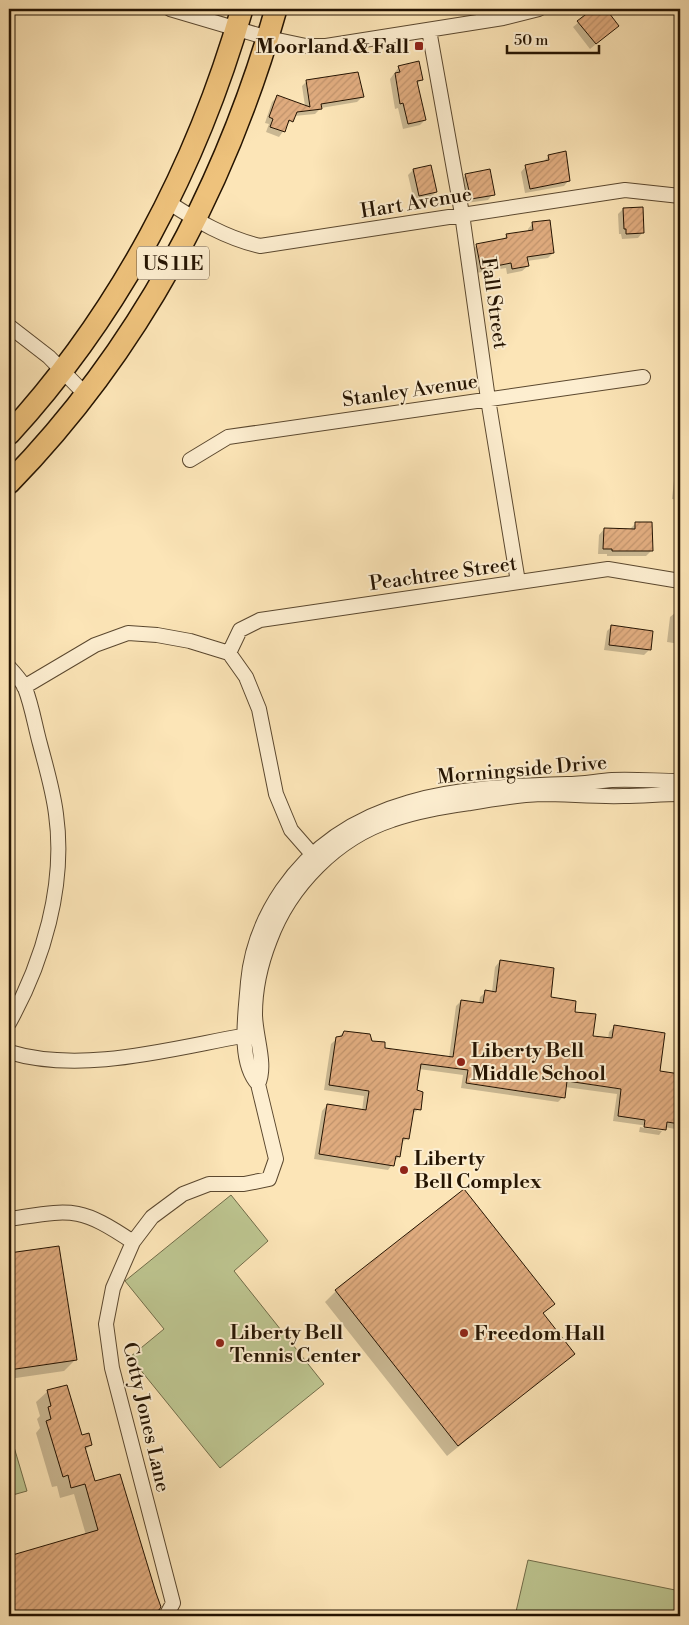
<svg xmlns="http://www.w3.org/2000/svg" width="689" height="1625" viewBox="0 0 689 1625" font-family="'Libre Bodoni',serif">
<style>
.pitch{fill:#bdc590;stroke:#716c49}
.shadow{fill:#0003}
.building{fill:url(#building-hatch);stroke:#251402}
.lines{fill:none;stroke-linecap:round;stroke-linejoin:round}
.street-casing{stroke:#5b482f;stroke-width:16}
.primary-casing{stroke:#251402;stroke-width:24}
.street{stroke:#fdeed0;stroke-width:14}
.primary{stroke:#eec27c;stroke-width:21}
.poi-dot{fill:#8f2418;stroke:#fdeed0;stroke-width:2}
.labels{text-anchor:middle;stroke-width:4;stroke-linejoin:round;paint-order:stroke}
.shield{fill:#fdeed0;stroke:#665540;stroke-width:1}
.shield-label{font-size:19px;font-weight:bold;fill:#251402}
.poi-label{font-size:20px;font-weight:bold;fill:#251402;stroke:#fdeed0;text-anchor:start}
.street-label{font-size:20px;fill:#251402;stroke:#fdeed0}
</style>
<defs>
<pattern id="building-hatch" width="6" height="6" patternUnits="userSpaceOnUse" patternTransform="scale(1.25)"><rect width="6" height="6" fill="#e0ac7f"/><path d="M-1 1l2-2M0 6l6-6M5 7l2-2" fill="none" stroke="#c0936c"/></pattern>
</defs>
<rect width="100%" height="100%" fill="#fce5b7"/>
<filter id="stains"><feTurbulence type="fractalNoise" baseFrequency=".004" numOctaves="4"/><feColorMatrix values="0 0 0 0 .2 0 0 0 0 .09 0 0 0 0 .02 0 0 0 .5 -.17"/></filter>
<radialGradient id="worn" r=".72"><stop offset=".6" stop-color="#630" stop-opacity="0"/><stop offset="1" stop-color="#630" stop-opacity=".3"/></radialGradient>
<path class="pitch" d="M231,1195l37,46 -34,30 90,113 -104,84 -90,-111 34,-28 -39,-48z
M9,1430l18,61 -18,5z
M528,1560l152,31v25h-165z"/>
<path class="shadow" d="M595,9h21l-6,7 2,15 -22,18 -17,-22z
M399,67l23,12 -5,5 8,36 -5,5 -17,4 -5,-21 -3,1 -5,-30z
M307,81l55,16 -5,5 -36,6 -6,6 -21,2 -15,21 -13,-5 3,-8 -4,-1 7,-21 5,-5 28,9 -3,-20z
M549,156l20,24 -5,6 -39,7 -4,-21 5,-6 17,-4z
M413,170l23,22 -5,5 -17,4 -6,-26z
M466,175l27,19 -5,6 -22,3 -5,-23z
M623,209l20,23 -5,6 -16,1 -1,-5h-2l-1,-20z
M533,223l20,30 -5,5 -21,3 1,5 -6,5 -15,3 -1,-6 -30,5 -4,-23 5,-5 25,-4 5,-6 21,-3v-3z
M680,427v73l-8,-1z
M635,524l16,27 -5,5h-39v-2h-9l1,-19 5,-6h26z
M680,609v35l-13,-2 3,-25z
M612,626l37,24 -5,5 -40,-5 3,-19z
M500,961l49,37 25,15 17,24 17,2 1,-7 5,-5 45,45 15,2 6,-35v91l-15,-3 -6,8 -20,-3 1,-5 22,4v-3l-49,-7 4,-27 -52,-7 -2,10 -5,5 -97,-14 2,-13 -44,-6 -3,21 3,19 -7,5 -4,24 -7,5 -2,13 -11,14 -74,-11 8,-48 5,-6 35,6 2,-15 -40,-6 7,-46 13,-12 39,17 66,9 7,-52 5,-5 18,2 1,-6 6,-5h6l3,-25z
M58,1247l17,113 -11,11 -55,8v-124z
M336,1291l217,13 -11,11 31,38 -126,103 -122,-154z
M66,1386l15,50 10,9 -6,5 9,32 64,127 -7,7h-142v-59l77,-22 -12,-41 -14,4 -3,-12 -5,1 -16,-54 4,-5 -3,-9 3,-3 -4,-14 11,-10z"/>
<path class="building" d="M593,9h13l13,17 -23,18 -19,-23z
M419,61l4,19 -6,1 9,39 -18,4 -5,-21 -3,1 -5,-31 5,-1 -2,-6z
M358,72l6,25 -43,7 1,5 -25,3 -4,10 -4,-2 -4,12 -15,-5 3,-8 -4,-2 8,-22 33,12 -4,-27z
M566,151l4,30 -40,8 -5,-24 24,-5 -1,-5z
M431,165l6,27 -18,4 -6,-27z
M490,169l5,26 -24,4 -6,-25z
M643,207l1,26 -18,1v-5h-2l-1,-21z
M550,220l4,33 -27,4 2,9 -17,3 -1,-6 -30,6 -5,-25 31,-6 -1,-4 27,-4 -1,-8z
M635,522h17l1,29h-41v-2h-9l1,-21 31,1z
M611,625l42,6 -2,19 -42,-5z
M500,960l54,8 -3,29 25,4 -1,11 21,2 -3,22 19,2 2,-13 51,8 -5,38 20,3v50l-13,-2 -1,8 -22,-3 1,-7 -27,-4 3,-27 -54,-8 -2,17 -99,-15 2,-13 -47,-6 -4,26 6,2 -2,18 -7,-1 -5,30 -6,-1 -3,19 -4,-1 -2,10 -75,-12 8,-50 39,6 3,-19 -40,-6 7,-48 6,-1 2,-5 26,3 2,7 13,1v6l68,9 8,-57 22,3 2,-13 11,2z
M464,1189l91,115 -12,9 32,41 -117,92 -123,-156z
M59,1246l18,114 -68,10v-117z
M67,1385l15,50 7,-2 3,12 -7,2 10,34 25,-7 36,119 5,14 -2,3 -21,6h-129v-60l89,-26 -13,-46 -14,4 -3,-13 -5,2 -17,-56 5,-2 -3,-12 3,-1 -4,-16z"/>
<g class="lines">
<defs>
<path id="street" d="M170,9l98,29 38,8h20l177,-28 36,-9
M429,30l33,184 26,185 30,183
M168,202c29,19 58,36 92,44l365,-56 55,6
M9,326l40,31 37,38
M190,460l38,-23 415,-60
M229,653l11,-23 20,-10 348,-51 72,12
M9,667c5,6 13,14 16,21 7,18 10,38 15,56 6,23 13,46 16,70 10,71 -13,148 -47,209
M24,687l71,-42 33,-12 29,2 33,6 39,12 17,24 13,32 17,85 15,36 21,24
M9,1052c72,22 161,-3 233,-16
M258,1084c9,-19 -3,-48 -3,-70 0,-24 6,-51 15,-74 20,-54 67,-102 122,-120 25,-9 52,-13 78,-17 23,-4 47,-8 71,-9 27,0 55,3 83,2 19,0 37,-2 56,-2
M9,1219c62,-9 69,-14 124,23
M166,1616l7,-13 -61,-235 -6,-44 7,-36 20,-46 19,-25 31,-23 26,-10h35l25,-5 7,-20 -18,-75c-21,-23 -12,-73 -10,-102 3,-34 15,-64 34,-92 65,-96 179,-103 285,-106 15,0 30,-3 45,-4 23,-1 46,1 68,1"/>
<path id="primary" d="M9,434c111,-121 188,-268 233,-425
M9,483c129,-132 217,-297 267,-474"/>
</defs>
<use href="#street" class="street-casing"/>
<use href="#primary" class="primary-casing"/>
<use href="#street" class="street"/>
<use href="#primary" class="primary"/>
</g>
<g class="poi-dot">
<rect x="414" y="41" width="10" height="10" rx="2.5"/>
<circle cx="461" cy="1062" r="5"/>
<circle cx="404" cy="1170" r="5"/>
<circle cx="464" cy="1333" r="5"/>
<circle cx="220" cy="1343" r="5"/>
</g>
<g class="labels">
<rect class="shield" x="137" y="246.5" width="72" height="33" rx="4"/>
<g class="shield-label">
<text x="173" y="270">US 11E</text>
</g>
<g class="poi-label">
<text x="409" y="53" text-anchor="end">Moorland &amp; Fall</text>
<text x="471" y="1057">Liberty Bell<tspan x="471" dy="23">Middle School</tspan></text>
<text x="414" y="1165">Liberty<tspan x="414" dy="23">Bell Complex</tspan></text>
<text x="230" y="1339">Liberty Bell<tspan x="230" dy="23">Tennis Center</tspan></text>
<text x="474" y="1340">Freedom Hall</text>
</g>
<g class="street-label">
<text transform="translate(416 202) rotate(-9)" y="7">Hart Avenue</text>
<text transform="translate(495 303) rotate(82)" y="7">Fall Street</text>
<text transform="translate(410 390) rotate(-8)" y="7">Stanley Avenue</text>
<text transform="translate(443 573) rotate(-8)" y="7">Peachtree Street</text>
<text transform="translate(522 769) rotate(-5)" y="7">Morningside Drive</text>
<text transform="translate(147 1417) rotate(77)" y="7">Cotty Jones Lane</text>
</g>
</g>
<rect width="689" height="1625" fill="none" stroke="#fce5b7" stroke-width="30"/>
<rect x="10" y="10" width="669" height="1605" fill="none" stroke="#251402" stroke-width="2.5"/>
<rect x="15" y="15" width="659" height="1595" fill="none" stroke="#251402"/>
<path d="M507 45v8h92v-8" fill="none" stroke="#251402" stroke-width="2.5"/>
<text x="514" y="45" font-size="15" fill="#251402" stroke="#fdeed0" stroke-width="4" paint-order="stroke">50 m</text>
<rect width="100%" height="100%" filter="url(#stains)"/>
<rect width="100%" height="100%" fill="url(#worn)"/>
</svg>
